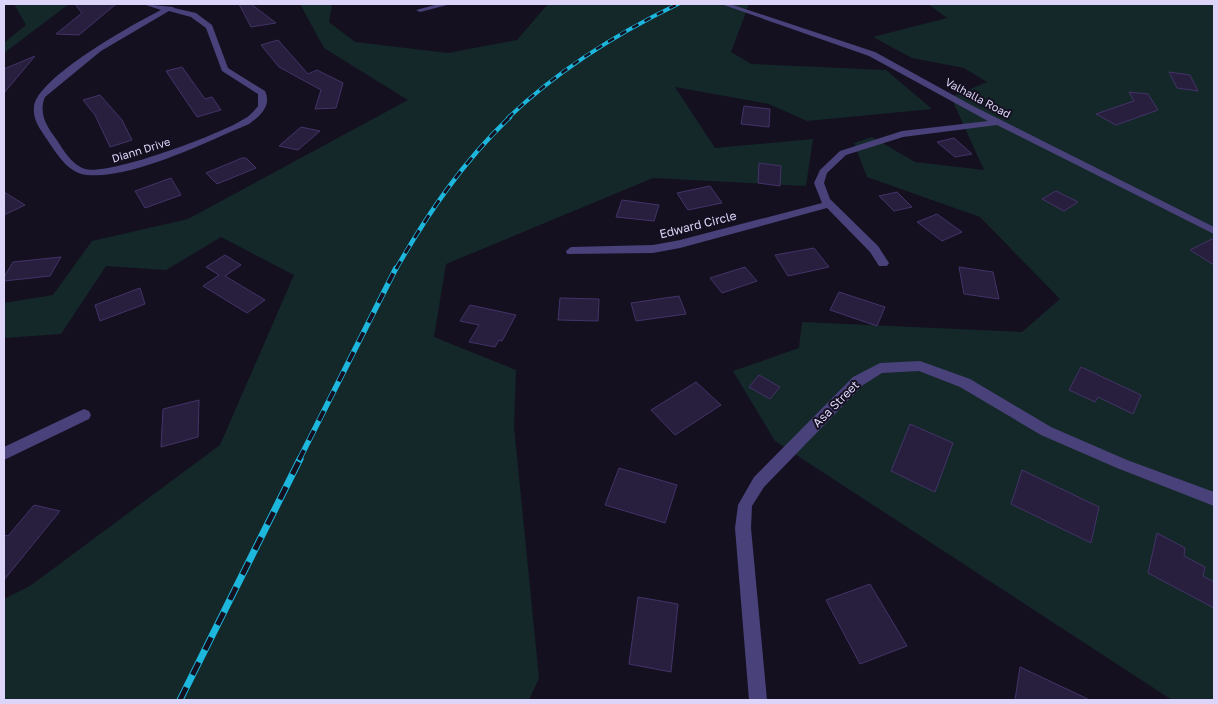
<svg xmlns="http://www.w3.org/2000/svg" width="1218" height="704" viewBox="0 0 1218 704" font-family="'Golos Text',sans-serif">
<style>
.green{fill:#142829}
.building{fill:#281f3f;stroke:#433368}
.lines{fill:none;stroke-linecap:round;stroke-linejoin:round}
.minor{fill:#494179;fill-rule:evenodd}
.rail-far3-casing{stroke:#1db6dd;stroke-width:4}
.rail-far2-casing{stroke:#1db6dd;stroke-width:4.5}
.rail-far1-casing{stroke:#1db6dd;stroke-width:5.5}
.rail-casing{stroke:#1db6dd;stroke-width:7}
.rail-far3{stroke:#141020;stroke-width:2.5;stroke-dasharray:7;stroke-linecap:butt}
.rail-far2{stroke:#141020;stroke-width:3;stroke-dasharray:9;stroke-linecap:butt}
.rail-far1{stroke:#141020;stroke-width:4;stroke-dasharray:11;stroke-linecap:butt}
.rail{stroke:#141020;stroke-width:5;stroke-dasharray:14;stroke-linecap:butt}
.labels{text-anchor:middle;stroke-width:4;stroke-linejoin:round;paint-order:stroke}
.far-street-label{font-size:11px;fill:#ddd5f9;stroke:#141020}
.street-label{font-size:12px;fill:#ddd5f9;stroke:#141020}
</style>
<rect width="100%" height="100%" fill="#141020"/>
<path class="green" d="M14,4h55l-65,49v-10l22,-18z
M300,4h32l-3,18 26,20 93,11 69,-13 31,-36h201l-18,48 20,12 135,6 46,39 -125,12 -38,-17 -94,-17 40,61 98,-9 -7,47 -153,-8 -207,86 -12,73 82,33 -2,57 25,251 -10,22h-525v-101l26,-13 190,-141 74,-170 -73,-38 -55,33 -60,-4 -45,68 -57,4v-35l49,-8 39,-54 96,-22 220,-119 -84,-52z
M928,4h286v696h-42l-397,-259 -42,-70 66,-23 3,-26 220,10 38,-33 -80,-82 -113,-40 -13,-34 18,-6 43,25 69,8 -33,-73 36,-15 -23,-14 -52,-10 -39,-21 74,-19z"/>
<path class="building" d="M75,4h41l-37,31 -23,-1 26,-21z
M239,4h12l25,19 -25,4z
M278,40l30,34 9,-4 26,13 -7,25 -21,1 6,-19 -42,-23 -18,-22z
M35,56l-31,37v-24z
M182,67l23,32 7,-2 9,13 -24,7 -31,-46z
M1169,72l21,3 8,16 -21,-3z
M1129,92l19,2 10,16 -42,15 -20,-11 38,-13z
M100,95l22,25 10,20 -22,7 -15,-32 -12,-15z
M744,106l26,3 -1,18 -28,-3z
M301,127l19,4 -22,19 -19,-4z
M954,138l18,16 -17,3 -18,-15z
M242,158h4l10,10 -39,16 -11,-11z
M759,163l22,3 -1,20 -22,-3z
M171,178l10,17 -36,13 -10,-17z
M710,186l12,17 -34,7 -11,-17z
M1056,191l22,11 -14,9 -22,-12z
M4,192l21,13 -21,10z
M897,192l15,15 -18,4 -15,-15z
M622,200l37,5 -5,16 -38,-4z
M937,214l25,18 -20,9 -25,-19z
M1214,238v27l-24,-15z
M814,248l15,19 -41,9 -13,-21z
M225,255l16,10 -16,11 40,24 -18,13 -44,-27 16,-11 -13,-8z
M61,257l-11,19 -46,5v-4l9,-15z
M745,267l12,14 -35,12 -12,-15z
M959,267l34,5 6,27 -35,-5z
M140,288l5,16 -45,17 -5,-16z
M839,292l46,15 -8,19 -47,-16z
M679,296l7,18 -50,7 -5,-18z
M560,298l39,1 -1,22 -40,-1z
M470,305l46,10 -14,26 -3,-1 -4,7 -26,-5 10,-17 -19,-4z
M1081,367l60,28 -8,19 -35,-17 -3,5 -26,-12z
M759,375l21,12 -10,12 -21,-12z
M696,382l25,23 -46,30 -24,-25z
M199,400l-1,37 -37,10 2,-38z
M910,424l43,19 -18,49 -44,-21z
M619,468l58,17 -12,38 -60,-18z
M1022,470l77,37 -8,36 -80,-39z
M34,505l26,6 -56,69v-45l4,1z
M1157,533l28,15 -1,8 21,11 -2,9 11,6v26l-66,-35z
M870,584l37,62 -47,18 -34,-64z
M638,597l40,7 -7,68 -42,-8z
M1020,667l70,33h-75z"/>
<g class="lines">
<path class="minor" d="M143,4l30,3 1,1 22,5 16,12 16,43 37,23c7,15 -5,25 -16,33 -43,18 -116,55 -162,51 -18,-2 -28,-18 -37,-31 -7,-11 -18,-23 -16,-37 2,-29 101,-84 127,-97zM169,11l22,6 15,11 16,43 36,23v12c-4,5 -8,10 -14,13 -23,15 -135,57 -159,50 -15,-5 -23,-22 -31,-33 -9,-12 -15,-25 -9,-39l56,-46z
M439,4h12l-31,8 -4,-2z
M721,4h9l145,48 98,54 241,121v7l-217,-109 -94,12 -57,18 -19,18 -3,10 6,16 48,47 11,17 -2,3h-8l-9,-14 -43,-44 -147,40 -27,5 -86,1 -1,-3 5,-4 82,-2 27,-5 142,-37 -8,-20 6,-13 20,-19 62,-20 86,-10 -119,-65z
M920,361l50,18 81,48 76,33 87,32v14l-97,-38 -76,-33 -81,-48 -41,-16 -37,2 -19,12 -99,102 -12,19 -1,22 16,172h-18l-14,-172 3,-23 16,-28 99,-100 27,-14z
M84,409l5,2 2,4 -2,4 -85,41v-13z"/>
<defs>
<path id="rail-far3" d="M508,118c50,-48 108,-84 170,-114"/>
<path id="rail-far2" d="M396,269c32,-56 67,-107 114,-152"/>
<path id="rail-far1" d="M299,460l97,-192"/>
<path id="rail" d="M180,700l120,-241"/>
</defs>
<use href="#rail-far3" class="rail-far3-casing"/>
<use href="#rail-far2" class="rail-far2-casing"/>
<use href="#rail-far1" class="rail-far1-casing"/>
<use href="#rail" class="rail-casing"/>
<use href="#rail-far3" class="rail-far3"/>
<use href="#rail-far2" class="rail-far2"/>
<use href="#rail-far1" class="rail-far1"/>
<use href="#rail" class="rail"/>
</g>
<g class="labels">
<g class="far-street-label">
<text transform="translate(978 98) rotate(28)" y="4">Valhalla Road</text>
<text transform="translate(141 150) rotate(-17)" y="4">Diann Drive</text>
</g>
<g class="street-label">
<text transform="translate(698 225) rotate(-14)" y="4">Edward Circle</text>
<text transform="translate(836 404) rotate(-45)" y="4">Asa Street</text>
</g>
</g>
<rect width="1218" height="704" fill="none" stroke="#ddd5f9" stroke-width="10"/>
</svg>
